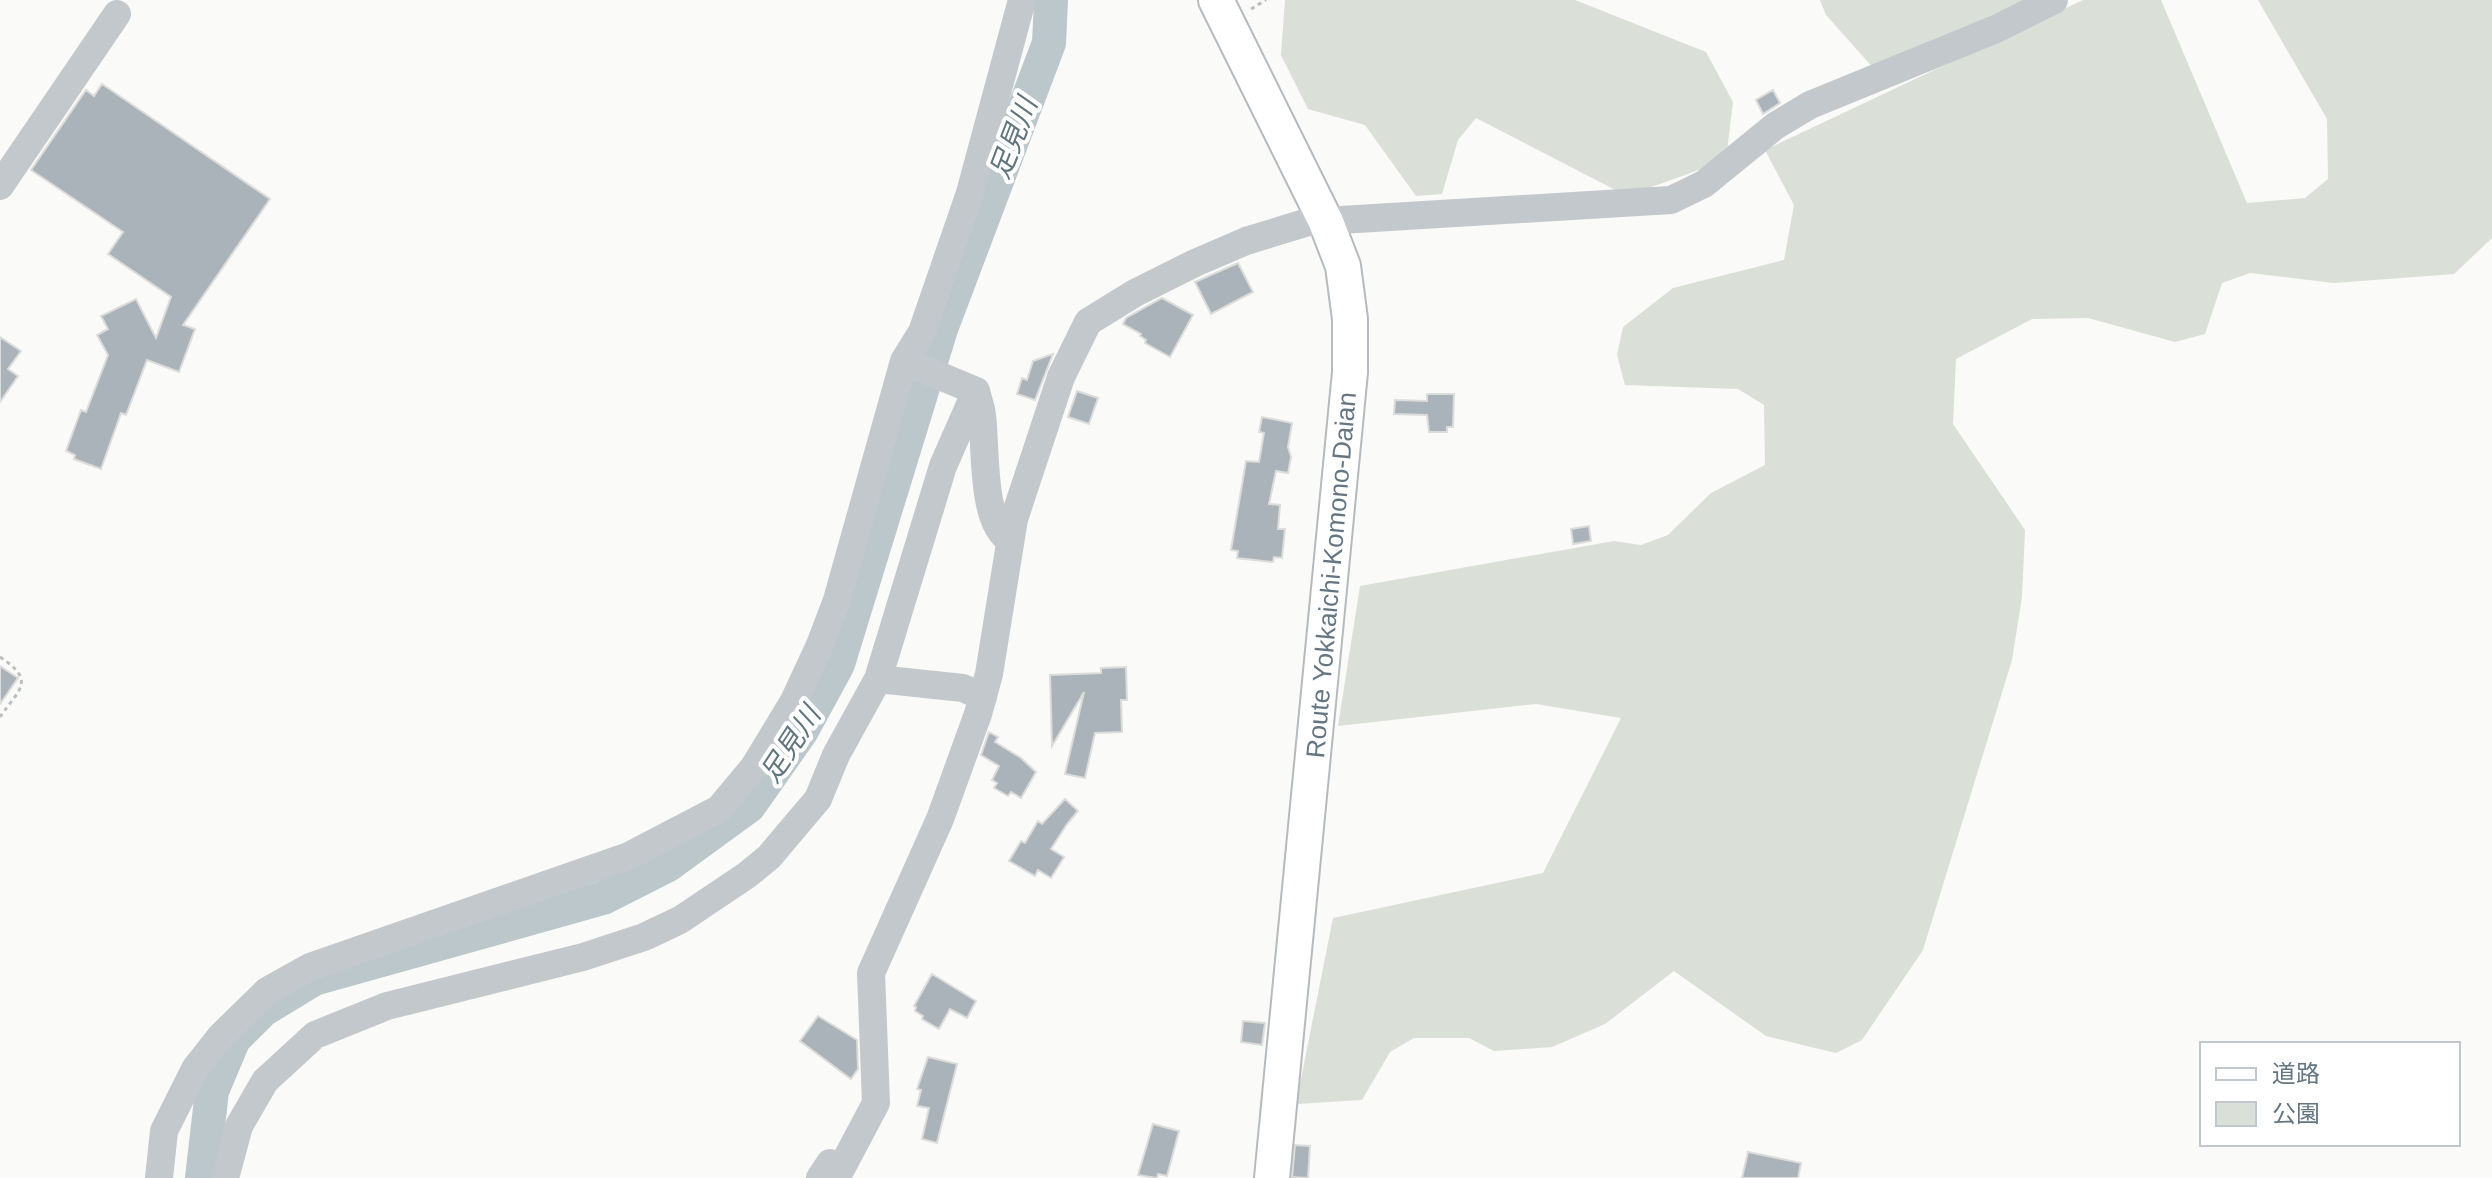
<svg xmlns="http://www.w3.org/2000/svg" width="2492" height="1178" viewBox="0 0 2492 1178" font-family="Helvetica,'Noto Sans JP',sans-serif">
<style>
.green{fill:#dadfd7}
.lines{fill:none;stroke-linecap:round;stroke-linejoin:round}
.river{stroke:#bbc7cb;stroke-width:34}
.building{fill:#aab3b9;stroke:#dcdcda;stroke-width:2}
.major-casing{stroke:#b5babe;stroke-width:38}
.path{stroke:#bbbfc2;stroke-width:3;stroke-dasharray:4 4;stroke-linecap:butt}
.minor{stroke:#c3c8cc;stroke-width:28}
.major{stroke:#fff;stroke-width:34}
.labels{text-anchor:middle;stroke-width:8;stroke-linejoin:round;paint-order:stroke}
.street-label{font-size:26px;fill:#657683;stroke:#fff}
.water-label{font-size:28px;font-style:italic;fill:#60757c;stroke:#fff}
</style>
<rect width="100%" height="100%" fill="#fafaf8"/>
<path class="green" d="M1285,0h290l131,52 27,50 -7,58 -99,36 -151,-78 -18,22 -16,54 -26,2 -51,-71 -57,-16 -27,-54z
M1820,0h215l-159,71 -50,-56z
M2083,0h78l86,203 58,-5 23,-19 -1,-60 -69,-119h234v238l-38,36 -120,9 -84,-10 -28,10 -17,51 -30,8 -87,-24 -56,1 -76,40 -3,65 72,106 -3,67 -10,63 -89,290 -61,90 -26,13 -70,-17 -92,-65 -69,53 -53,23 -58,4 -25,-13h-55l-24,14 -28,48 -66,4 37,-186 210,-45 78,-155 -85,-14 -198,22 22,-140 254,-45 27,4 27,-10 43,-42 54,-28 -1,-60 -26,-16 -113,-4 -8,-30 6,-28 50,-39 111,-28 10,-55 -29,-55z"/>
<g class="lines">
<path class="river" d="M202,1178l10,-87 22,-52 29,-29 51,-31 289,-81 65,-33 81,-59 52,-74 37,-68 103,-335 108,-286 2,-43"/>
</g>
<path class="building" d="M102,84l168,115 -87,126 12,4 -16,43 -32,-12 -21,55 -5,-2 -20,56 -27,-10 1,-4 -9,-4 15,-41 5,2 22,-57 -11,-20 11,-6 -7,-13 35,-17 20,39 15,-41 -63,-43 15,-22 -92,-62 55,-80 8,6z
M1773,90l7,13 -17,11 -7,-14z
M1238,263l15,29 -42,22 -16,-32z
M1162,298l31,17 -23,42 -25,-14 1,-3 -6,-4 1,-2 -18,-10 3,-6z
M0,337l21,14 -13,18 10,7 -18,26z
M1053,354l-18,46 -18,-6 5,-16 5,2 6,-19z
M1077,391l21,7 -9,26 -21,-7z
M1427,394h27l-1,33h-6v5h-18l-2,-17 -33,-1 1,-14 32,1z
M1262,417l30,6 -4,24 3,10 -3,16 -12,-2 -7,33 11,1 -2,24h7l-3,29 -8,-1 -1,5 -36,-4 1,-7 -7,-1 15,-89 13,1 5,-29 -5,-1z
M1589,526l2,15 -18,3 -2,-15z
M0,666l18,12 -18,26z
M1126,667l1,33h-6l1,32 -27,1 -10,45 -20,-4 19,-82 -32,54 -2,-71 51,-2v-5z
M989,732l9,5 -3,5 26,16 15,14 -15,26 -10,-6 -3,4 -14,-8 3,-5 -5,-3 7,-14 -18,-11z
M1065,799l13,12 -11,13 -16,25 13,8 -13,21 -13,-8 -3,6 -26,-15 12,-20 4,2 13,-22 4,3z
M932,974l44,27 -9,17 -17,-9 -11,20 -17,-10 1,-3 -8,-5 1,-4 -2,-1z
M818,1016l39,24 1,29 -7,10 -51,-38z
M1243,1021l22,2 -3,22 -21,-3z
M928,1057l29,7 -20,79 -15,-4 7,-31 -12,-2 4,-16 -4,-1z
M1153,1124l26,7 -12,45 -9,-2 -1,4 -19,-3z
M1295,1145l15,1 -2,32 -16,-1z
M1748,1152l53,11 -3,15h-56z"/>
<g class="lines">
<defs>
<path id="major" d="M1216,0l110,222 17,44 7,53v53l-78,806"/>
</defs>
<use href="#major" class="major-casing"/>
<path class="path" d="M1251,9l15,-9
M0,657c36,24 20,31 0,60"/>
<path class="minor" d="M0,186l117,-172
M904,361l72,30
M976,391c2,8 5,16 6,24 4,30 -1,108 27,124
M878,679l85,9 20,9
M159,1178l5,-47 31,-62 26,-33 46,-45 43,-24 319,-111 90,-47 35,-42 40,-66 26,-56 17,-45 67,-239 18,-29 48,-139 52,-193
M225,1178l14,-52 26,-45 50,-46 72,-29 196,-49 61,-20 36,-17 67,-45 22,-18 49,-58 18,-44 42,-76 65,-213 33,-75
M820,1178l10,-15 11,6 35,-66 -5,-130 69,-154 38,-105 11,-40 25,-155 47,-142 27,-55 47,-29 60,-30 51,-22 62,-19 363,-22 33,-16 71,-58 35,-21 186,-76 58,-29"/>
<use href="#major" class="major"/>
</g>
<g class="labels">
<g class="street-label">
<text transform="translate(1331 575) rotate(-85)" y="9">Route Yokkaichi-Komono-Daian</text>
</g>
<g class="water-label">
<text transform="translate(1013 138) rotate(-69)" y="10">足見川</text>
<text transform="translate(790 744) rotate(-57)" y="10">足見川</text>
</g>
</g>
<rect x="2200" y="1042" width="260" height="104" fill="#ffffff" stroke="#c1c8cd" stroke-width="2"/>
<rect x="2216" y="1068" width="40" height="12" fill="#ffffff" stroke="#c1c8cd" stroke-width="2"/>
<text x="2272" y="1082" font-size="24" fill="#657683">道路</text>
<rect x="2216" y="1102" width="40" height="24" fill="#dadfd7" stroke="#c1c8cd" stroke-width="2"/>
<text x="2272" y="1122" font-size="24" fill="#657683">公園</text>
</svg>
